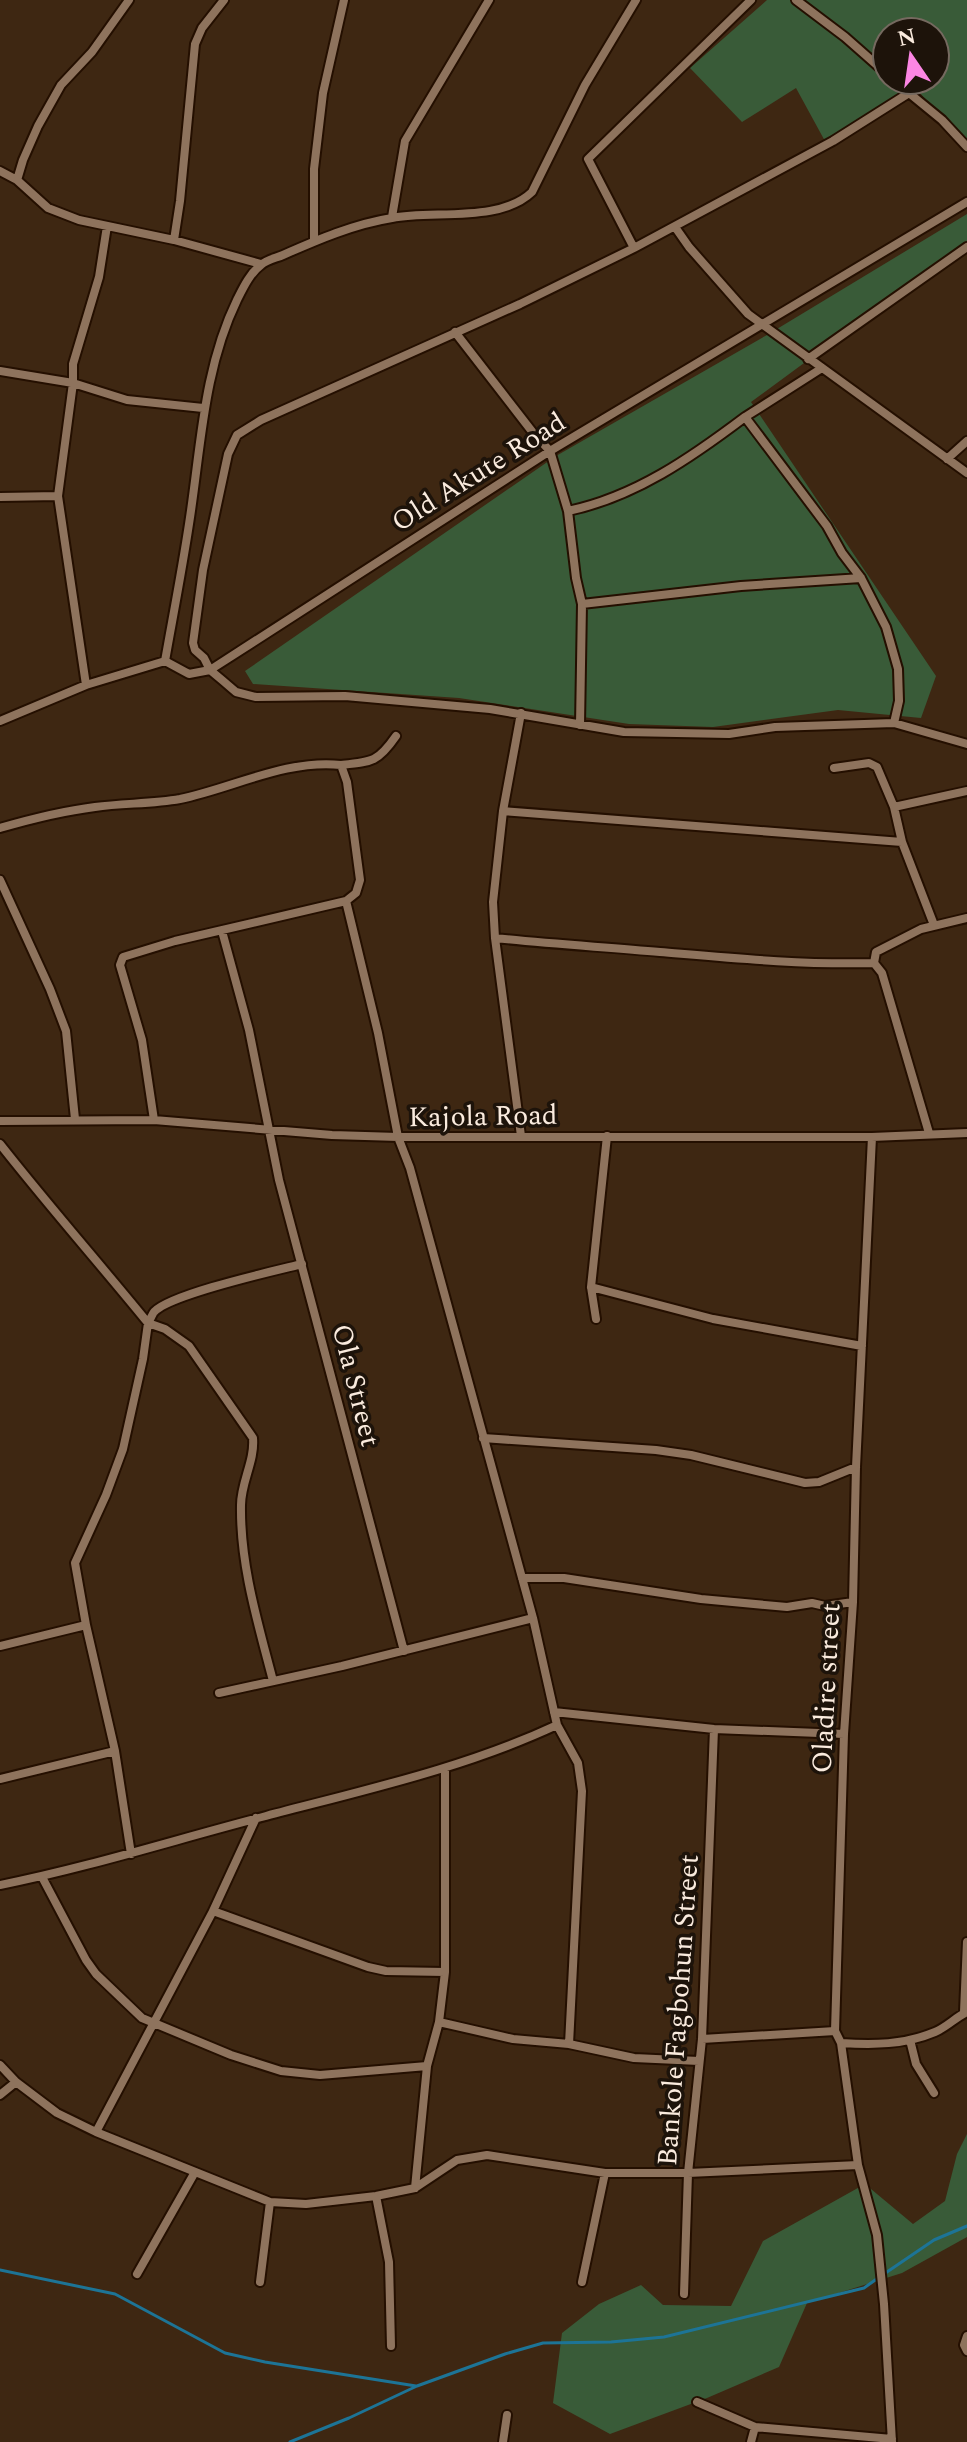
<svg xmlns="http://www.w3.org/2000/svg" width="967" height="2442" viewBox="0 0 967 2442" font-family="Spectral,serif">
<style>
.green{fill:#395b38;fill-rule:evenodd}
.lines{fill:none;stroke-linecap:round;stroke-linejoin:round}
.stream{stroke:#1d7496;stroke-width:3}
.street-casing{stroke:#240f00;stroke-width:12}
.street{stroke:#8e735d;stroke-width:8}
.labels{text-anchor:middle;stroke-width:7;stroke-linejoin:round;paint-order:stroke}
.street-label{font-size:28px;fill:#faebde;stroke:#1d130a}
</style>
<rect width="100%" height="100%" fill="#3e2712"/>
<path class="green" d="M767,0h200v148l-47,-55 -94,50 -30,-55 -54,34 -52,-54zM887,32h48v48h-48z
M967,214v29l-216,159 185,274 -15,42 -83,-8 -125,17 -84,-3 -170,-26 -206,-14 -8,-13 311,-215 211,-121z
M967,2134v103l-65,36 -95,30 -28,64 -72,31 -97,36 -57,-31 9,-70 37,-29 42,-19 22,20 68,1 32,-65 102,-57 48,40 32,-23 12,-47z"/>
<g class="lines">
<path class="stream" d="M0,2270l115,24 110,59 40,9 151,24
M884,2274l50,-34 33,-14
M290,2442l59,-24 68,-32 88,-32 38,-11 68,-1 53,-5 200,-49 14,-10"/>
<defs>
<path id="street" d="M129,0l-37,52 -31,33 -23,41 -15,34 -6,20 31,28 31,12 95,20 87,24
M796,0l49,37 42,37
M894,80l15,13
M967,147l-25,-27 -33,-27 -76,48 -199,107 -114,56 -259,116 -24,15 -9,19 -25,116 -10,73 2,7 9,8 6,12 12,10 14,12 20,5 89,-1 145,13 134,23 105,2 46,-7 119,-4 73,21
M0,171l17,9
M392,217l13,-76 84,-141
M107,226l-8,51 -26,87v19l54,17 76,8
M675,227l14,20 59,67 219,159
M174,240l6,-39 15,-157 7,-16 22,-28
M314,241v-72l9,-76 21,-93
M634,248l-46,-89 163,-159
M455,332l79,102 16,17 18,60
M808,359l159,-112
M822,368l-77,49 82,109 15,27 19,25 25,49 12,42 1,32 -5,22
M0,371l73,12 -15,113 28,189
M947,459l20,-18
M0,497l58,-1
M582,604l159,-18 120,-8
M165,661c8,-45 17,-91 24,-137 12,-76 14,-154 48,-224 6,-12 13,-27 24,-35 5,-5 15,-7 22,-10 34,-15 71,-31 109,-37 41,-8 108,5 140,-26l53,-107 51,-85
M521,713l-18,98 -10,91 2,36 26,198
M0,721l86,-36 79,-24 24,13 21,-4 340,-219 417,-249
M580,725l2,-121 -6,-26 -8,-67c67,-14 124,-54 177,-94
M341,765c31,-3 37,-3 55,-29
M834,768l35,-5 8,4 17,40
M503,811l399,31
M0,828c31,-9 63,-17 95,-21 29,-4 57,-3 85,-8 53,-11 106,-40 161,-34l6,17 13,98 -4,13 -10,8 32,132 20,104 12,31 123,450 24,107
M0,880l50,109 16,42 9,88
M934,925l-32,-83 -8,-35 73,-16
M222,931l27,99 30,150 125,471
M495,938c55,6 110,9 165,14 71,6 142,13 214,11
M154,1120l-12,-80 -22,-75 3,-8 52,-16 171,-40
M0,1121l154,-1 178,15 66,2h474l95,-4
M929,1133l-47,-160 -8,-10 2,-11 45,-23 46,-11
M872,1137l-16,330 -3,135 -9,132 -9,297 6,12 17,122 19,70 7,69 8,138
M0,1144c48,61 99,119 148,179l-5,36 -20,90 -17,46 -31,68 11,62 29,126 16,103
M591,1287l122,32 149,27
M596,1319l-5,-32 16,-151
M483,1438l173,12 35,5 114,28 14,-1 37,-15
M522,1578h42l137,21 86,8 25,-4 13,3 28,-4
M0,1646l86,-21
M273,1681c-15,-58 -33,-116 -32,-176 0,-23 14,-44 12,-67l-64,-92 -24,-17 -17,-6c1,-1 5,-10 6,-11 16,-18 120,-41 148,-48
M219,1693l123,-27 191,-48
M554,1712l160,17 130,5
M0,1779l115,-28
M256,1818l-43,93 155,56 18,4 59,1
M42,1877l44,83 10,14 46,44 89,37 50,16 39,4 107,-9
M0,1885c90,-18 177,-46 266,-69 98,-26 199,-48 291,-91l21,38 4,28 -13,253 -56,-5 -74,-17 6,-50v-204
M964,2012l3,-70
M702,2039l133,-8
M910,2040l6,24 18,29
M841,2043c32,2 63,2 94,-11 12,-5 21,-15 32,-20
M569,2044l65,14 65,3
M0,2065l16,17 41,31 39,19 174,70 36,2 70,-8 39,-8 42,-28 30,-5 118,18h83l170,-8
M0,2095l16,-13
M96,2132l117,-221
M415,2188l12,-122 12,-44
M376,2196l13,66 2,84
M137,2274l58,-102
M260,2282l10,-80
M582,2282l23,-109
M684,2294l4,-121 14,-134 12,-310
M967,2336l-3,9 3,6
M697,2402l58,25 137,12
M503,2442l4,-27
M751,2442l4,-15"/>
</defs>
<use href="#street" class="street-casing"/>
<use href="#street" class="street"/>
</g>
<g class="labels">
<g class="street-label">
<text transform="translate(478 471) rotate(-32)" y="10">Old Akute Road</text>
<text transform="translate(483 1115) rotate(-1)" y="10">Kajola Road</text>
<text transform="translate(357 1385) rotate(76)" y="10">Ola Street</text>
<text transform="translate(825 1688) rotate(-87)" y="10">Oladire street</text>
<text transform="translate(677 2010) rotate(-86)" y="10">Bankole Fagbohun Street</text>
</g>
</g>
<g transform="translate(911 56) rotate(347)"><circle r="38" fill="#1d130a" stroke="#75695f" stroke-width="2"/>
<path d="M0-6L14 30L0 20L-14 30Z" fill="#fc86e4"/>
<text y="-12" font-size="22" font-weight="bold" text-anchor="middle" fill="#faebde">N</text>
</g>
</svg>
